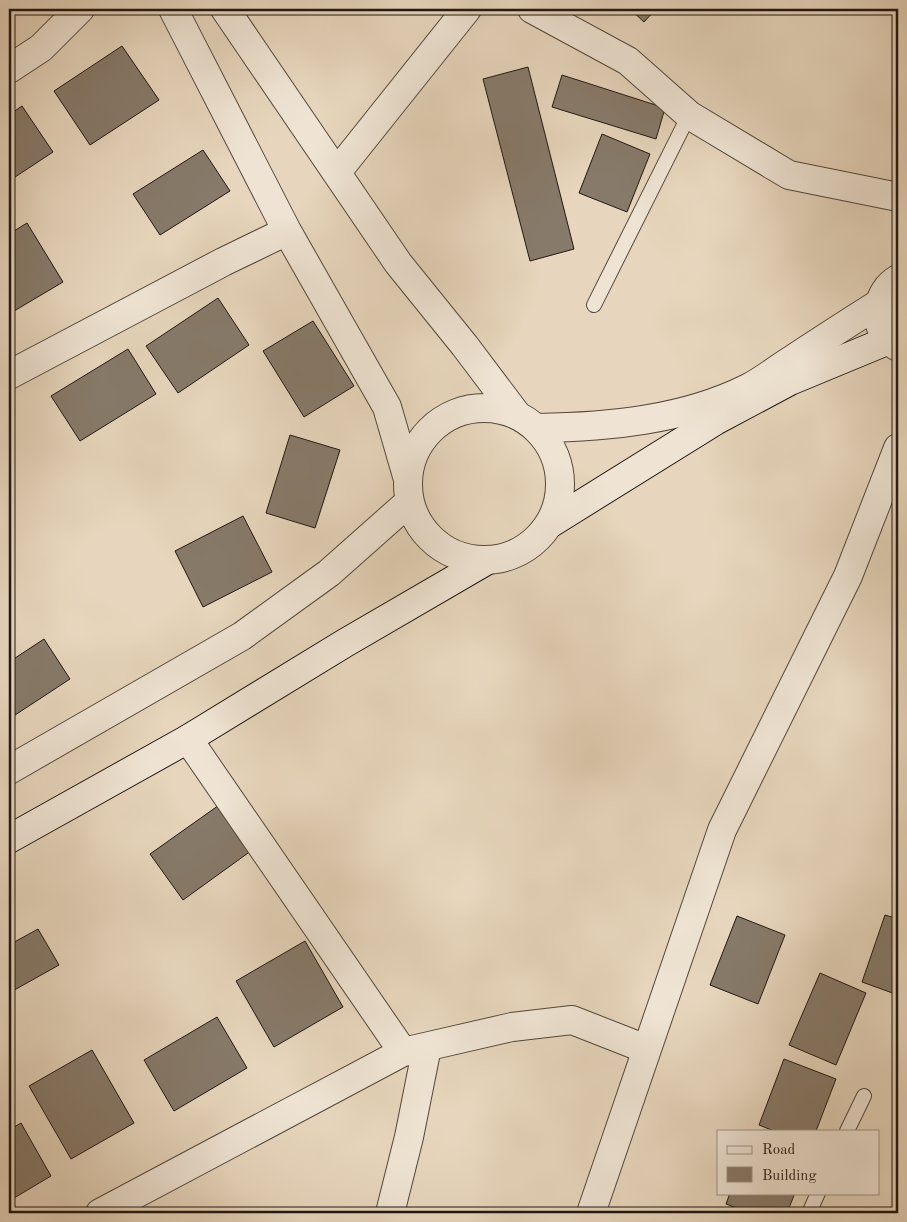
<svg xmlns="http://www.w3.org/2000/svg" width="907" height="1222" viewBox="0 0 907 1222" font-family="'Old Standard TT',serif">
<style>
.building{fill:#877a6a;stroke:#201710}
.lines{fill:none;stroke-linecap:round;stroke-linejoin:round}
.lane-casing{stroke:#52473b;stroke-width:16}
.street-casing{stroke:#52473b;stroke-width:30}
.secondary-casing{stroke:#201710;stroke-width:30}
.lane{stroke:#efe4d4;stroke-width:14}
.street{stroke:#efe4d4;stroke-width:28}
.secondary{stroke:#efe4d4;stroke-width:28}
</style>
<rect width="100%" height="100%" fill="#e7d6bd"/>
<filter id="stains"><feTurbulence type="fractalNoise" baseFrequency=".004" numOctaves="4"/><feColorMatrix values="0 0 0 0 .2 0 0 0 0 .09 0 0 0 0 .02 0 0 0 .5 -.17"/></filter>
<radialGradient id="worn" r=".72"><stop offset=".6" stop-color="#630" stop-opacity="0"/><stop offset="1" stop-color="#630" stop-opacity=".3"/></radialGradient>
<path class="building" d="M630,9h26l-12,13z
M122,46l37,54 -69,45 -36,-54z
M528,67l46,182 -44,12 -47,-182z
M562,75l103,33 -9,31 -104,-32z
M22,106l31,46 -44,29v-66z
M602,134l48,20 -23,58 -48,-19z
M203,150l27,41 -70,44 -27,-41z
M27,223l36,59 -54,32v-80z
M218,298l31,47 -71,48 -32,-47z
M313,321l41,65 -50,31 -41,-66z
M128,349l28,45 -76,47 -29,-45z
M290,435l50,15 -25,78 -49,-15z
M243,516l29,56 -69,35 -28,-56z
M44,639l26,40 -61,40v-57z
M222,803l33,45 -72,52 -33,-46z
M885,915l13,4v76l-36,-13z
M737,916l48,19 -27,69 -48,-19z
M38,929l21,36 -50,28v-48z
M305,941l38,66 -69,40 -38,-66z
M820,973l46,20 -30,72 -47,-20z
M217,1017l30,51 -73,43 -30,-51z
M92,1050l42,73 -63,36 -42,-73z
M784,1059l52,20 -20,52h-42l-15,-6z
M21,1123l30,53 -42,25v-71z
M730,1193h65l-8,20h-37l-24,-9z"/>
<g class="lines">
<defs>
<path id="lane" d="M594,305l95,-190
M847,1131l17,-35
M809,1213l9,-20"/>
<path id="street" d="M173,9l114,222 100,176 20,69
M225,9l173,254 67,83 52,69
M532,9l96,52 61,54 100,60 109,22
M9,69l32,-21 39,-39
M337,172l130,-163
M898,279c-21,12 -26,42 -10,61 3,2 7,5 10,7
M9,375l214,-113 64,-31
M408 484a76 76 0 1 1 152 0a76 76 0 1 1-152 0Z
M537,428c71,-1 147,-8 211,-40 16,-8 30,-20 45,-29 29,-19 58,-38 87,-56
M188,739l215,313
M9,770l233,-134 87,-63 80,-71
M100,1213l303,-161 109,-25 60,-7 74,29
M390,1213l19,-76 18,-90
M591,1213l131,-383 126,-254 50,-128"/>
<path id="secondary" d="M551,523l164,-102 75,-40 99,-41
M9,839l179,-100 157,-96 141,-82"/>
</defs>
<use href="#lane" class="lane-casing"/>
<use href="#street" class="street-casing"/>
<use href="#secondary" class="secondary-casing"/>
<use href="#lane" class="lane"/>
<use href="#street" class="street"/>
<use href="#secondary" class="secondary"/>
</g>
<rect width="907" height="1222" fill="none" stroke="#e7d6bd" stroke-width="30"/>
<rect x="10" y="10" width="887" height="1202" fill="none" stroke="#201710" stroke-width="2.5"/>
<rect x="15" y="15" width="877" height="1192" fill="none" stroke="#201710"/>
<rect x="717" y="1130" width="162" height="65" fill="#efe4d4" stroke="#9c9286"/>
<rect x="727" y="1146" width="25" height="8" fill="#efe4d4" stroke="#9c9286"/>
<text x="762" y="1154" font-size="15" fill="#201710">Road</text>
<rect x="727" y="1167" width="25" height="15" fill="#877a6a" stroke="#9c9286"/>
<text x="762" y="1180" font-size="15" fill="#201710">Building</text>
<rect width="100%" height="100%" filter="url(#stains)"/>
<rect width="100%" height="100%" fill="url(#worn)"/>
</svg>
